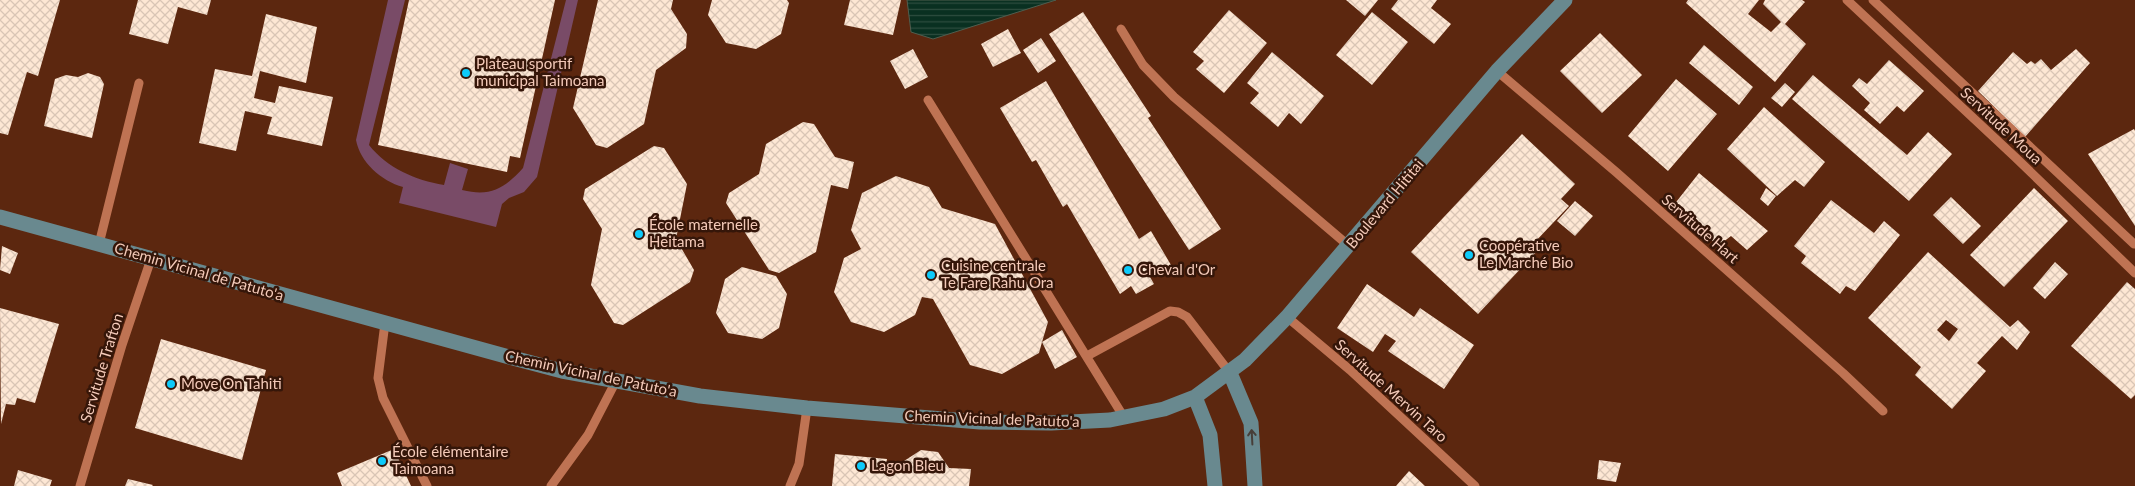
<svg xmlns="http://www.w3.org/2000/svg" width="2135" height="486" viewBox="0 0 2135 486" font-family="Lato,sans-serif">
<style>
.pitch{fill:#794b67}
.water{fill:url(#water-rules);stroke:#505e4f}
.building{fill:url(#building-cross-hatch);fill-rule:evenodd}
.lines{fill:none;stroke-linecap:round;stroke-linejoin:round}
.minor{stroke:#bf7353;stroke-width:9}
.major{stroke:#69898f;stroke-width:15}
.oneway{stroke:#473e38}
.poi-dot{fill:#0dcafa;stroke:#351609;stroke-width:2}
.labels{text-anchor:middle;stroke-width:5;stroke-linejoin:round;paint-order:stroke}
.poi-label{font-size:15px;fill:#f4cab9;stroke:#351609;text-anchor:start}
.street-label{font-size:15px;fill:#f4cab9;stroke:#351609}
</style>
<defs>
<pattern id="water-rules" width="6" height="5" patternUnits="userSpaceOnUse" patternTransform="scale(1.25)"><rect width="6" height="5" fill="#093021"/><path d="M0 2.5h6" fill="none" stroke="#2d4d3f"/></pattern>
<pattern id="building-cross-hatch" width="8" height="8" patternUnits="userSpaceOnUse" patternTransform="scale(1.25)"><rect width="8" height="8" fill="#fde7d4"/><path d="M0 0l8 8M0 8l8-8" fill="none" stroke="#d9c5b5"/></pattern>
</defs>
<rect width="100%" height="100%" fill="#5c270f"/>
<path class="pitch" d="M388,0h17l-36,145c18,23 46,35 75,40l6,-22 18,6 -6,21c28,7 42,-1 61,-22l43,-168h12l-41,177 -13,15 -15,6 -7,6 -6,23 -97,-24 4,-16c-22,-6 -43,-25 -47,-47z"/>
<path class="water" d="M907,0h149l-123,39 -22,-7z"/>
<path class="building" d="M0,0h60l-22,76 -11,-4 -19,63 -8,-2z
M138,0h73l-4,15 -29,-8 -10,37 -39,-10z
M409,0h146l-35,158 -10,-2 -3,16 -129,-27z
M598,0h75l-2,9 16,25 -1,14 -30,22 -12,54 -37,24 -11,-3 -23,-37z
M712,0h75l2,3 -8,31 -25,15 -30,-6 -18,-28z
M850,0h51l-8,35 -49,-10z
M1346,0h32l-13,16z
M1398,0h39l-6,8 20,16 -17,20 -43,-35z
M1688,0h71l-11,14 23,18 10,-10 -18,-18 2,-4h37l3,2 -20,22 21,20 -31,38 -89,-79z
M1229,10l38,33 -43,50 -28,-24 8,-8 -11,-9z
M1083,12l68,104 -3,2 73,111 -32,21 -140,-216z
M1372,12l36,30 -36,43 -36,-30z
M266,14l51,13 -11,56 -46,-12 -6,27 21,5 4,-17 54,11 -11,49 -55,-12 5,-17 -27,-6 -9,40 -37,-8 16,-74 37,7z
M1008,29l13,24 -28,14 -12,-23z
M1600,33l42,42 -40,38 -42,-42z
M1041,38l15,23 -18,12 -15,-23z
M1704,45l49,42 -14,18 -50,-42z
M913,49l15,28 -23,12 -15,-28z
M2076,49l14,14 -65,74 -47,-46 35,-39 14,12 4,-3 4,3 6,-5 10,11z
M1272,52l52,44 -23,28 -12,-11 -11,14 -28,-24 9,-10 -12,-10z
M1889,60l35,31 -20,21 -7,-6 -17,18 -16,-14 6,-7 -18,-17 7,-8 8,6z
M88,73l12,4 4,7 -12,54 -48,-12 11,-47 11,-4 12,2z
M1813,75l94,80 21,-23 24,22 -43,47 -117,-102z
M1676,79l41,35 -49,57 -40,-35z
M1046,81l93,158 12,-8 20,34 -21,12 4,7 -18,10 -5,-8 -11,8 -53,-90 -4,3 -27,-47 -4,2 -32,-54z
M1785,83l10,9 -13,15 -11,-9z
M1764,107l61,55 -21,25 -9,-7 -18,16 -50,-47z
M803,122l11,2 21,33 19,5 -6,27 -17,-4 -15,67 -37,21 -10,-3 -43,-67 3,-10 30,-19 7,-30z
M2134,129l1,2v95l-47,-72z
M1522,134l53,50 -14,15 8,7 -35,37 6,5 -62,66 -67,-62z
M654,146l10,2 23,36 -11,55 18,31 -4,12 -67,43 -9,-2 -23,-38 11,-56 -19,-30 2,-10z
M1699,173l69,58 -21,19 -16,-14 -13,10 -45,-40z
M896,176l33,11 13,21 53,16 53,98 -6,20 20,-12 15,27 -22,12 -13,-27 -3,11 -37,21 -32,-9 -37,-66 -11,-2 -7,18 -31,17 -33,-10 -17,-30 10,-34 17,-9 -10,-19 11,-37z
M1766,188l10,8 -8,10 -8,-7z
M2034,188l34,33 -64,66 -34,-32z
M1951,197l30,29 -18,18 -30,-29z
M1831,200l43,33 10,-12 16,14 -45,56 -9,-5 -6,8 -39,-31 5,-7 -12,-10z
M1575,201l18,15 -18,20 -18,-15z
M2,246l16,7 -8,21 -10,-4z
M1928,252l82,75 8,-7 12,12 -13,18 -15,-14 -25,27 9,8 -34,38 -37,-34 6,-8 -53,-49zM1946,320l12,9 -9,12 -12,-11z
M2055,262l13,12 -23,25 -12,-11z
M742,267l34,9 11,18 -8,34 -17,11 -34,-6 -12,-20 9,-34z
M2127,282l8,7v106l-4,4 -60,-53z
M1367,284l47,33 6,-9 54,37 -30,44 -56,-38 8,-10 -11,-7 -12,18 -36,-24z
M0,308l59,16 -24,79 -18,-5 -2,7 -9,-1 -5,20z
M161,339l105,31 -24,90 -107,-32z
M394,449l17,37h-69l-5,-13z
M921,450l17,2 11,16 22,1 -2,17h-137l3,-32 52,5 -3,15z
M1599,460l22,3 -5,19 -19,-3z
M18,470l34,10 -2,6h-36z
M1409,471l16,15h-29z
M128,479l25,6 -1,1h-27z"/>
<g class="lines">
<path class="minor" d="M1847,0l168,157 120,116
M1873,0l261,244
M1121,29l22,36 31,32 175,149
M1497,71l119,101 227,201 40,38
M928,100l197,319
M99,244l40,-161
M1287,317l63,53 125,116
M385,323l-7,55 5,20 44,88
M1087,356l83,-45 8,1 9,5 43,56
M80,486l42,-141 29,-86
M551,486l37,-51 28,-54
M790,486l9,-22 8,-56"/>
<path class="major" d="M0,217l513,141 49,13 138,25 107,12 173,14 71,1 59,-3 54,-11 31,-12 50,-37 42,-43 210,-246 68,-71
M1230,373l21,50 4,63
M1195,397l15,38 5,51"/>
</g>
<defs><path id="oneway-shaft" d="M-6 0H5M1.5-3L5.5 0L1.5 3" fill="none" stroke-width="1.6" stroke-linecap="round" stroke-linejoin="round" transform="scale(1.25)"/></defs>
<use class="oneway" href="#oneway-shaft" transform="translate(1252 437) rotate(-93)"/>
<g class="poi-dot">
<circle cx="466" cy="73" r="5"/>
<circle cx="639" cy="234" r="5"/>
<circle cx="1469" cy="255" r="5"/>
<circle cx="1128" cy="270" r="5"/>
<circle cx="931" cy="275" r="5"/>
<circle cx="171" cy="384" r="5"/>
<circle cx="382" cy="461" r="5"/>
<circle cx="861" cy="466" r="5"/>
</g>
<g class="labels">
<g class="poi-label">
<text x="476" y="69">Plateau sportif<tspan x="476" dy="17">municipal Taimoana</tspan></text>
<text x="649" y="230">École maternelle<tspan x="649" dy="17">Heitama</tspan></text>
<text x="1479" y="251">Coopérative<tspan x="1479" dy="17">Le Marché Bio</tspan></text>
<text x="941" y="271">Cuisine centrale<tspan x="941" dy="17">Te Fare Rahu Ora</tspan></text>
<text x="1138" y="275">Cheval d'Or</text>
<text x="181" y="389">Move On Tahiti</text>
<text x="392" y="457">École élémentaire<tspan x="392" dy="17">Taimoana</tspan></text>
<text x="871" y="471">Lagon Bleu</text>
</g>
<g class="street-label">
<text transform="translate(2001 126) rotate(43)" y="5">Servitude Moua</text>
<text transform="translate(1385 204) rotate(-50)" y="5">Boulevard Hititai</text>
<text transform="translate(1700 229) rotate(41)" y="5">Servitude Hart</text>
<text transform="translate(199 272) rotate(16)" y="5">Chemin Vicinal de Patuto'a</text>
<text transform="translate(102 368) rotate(-73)" y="5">Servitude Trafton</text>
<text transform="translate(591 374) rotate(12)" y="5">Chemin Vicinal de Patuto'a</text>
<text transform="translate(1391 391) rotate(42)" y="5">Servitude Mervin Taro</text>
<text transform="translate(992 419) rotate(2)" y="5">Chemin Vicinal de Patuto'a</text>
</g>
</g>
</svg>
